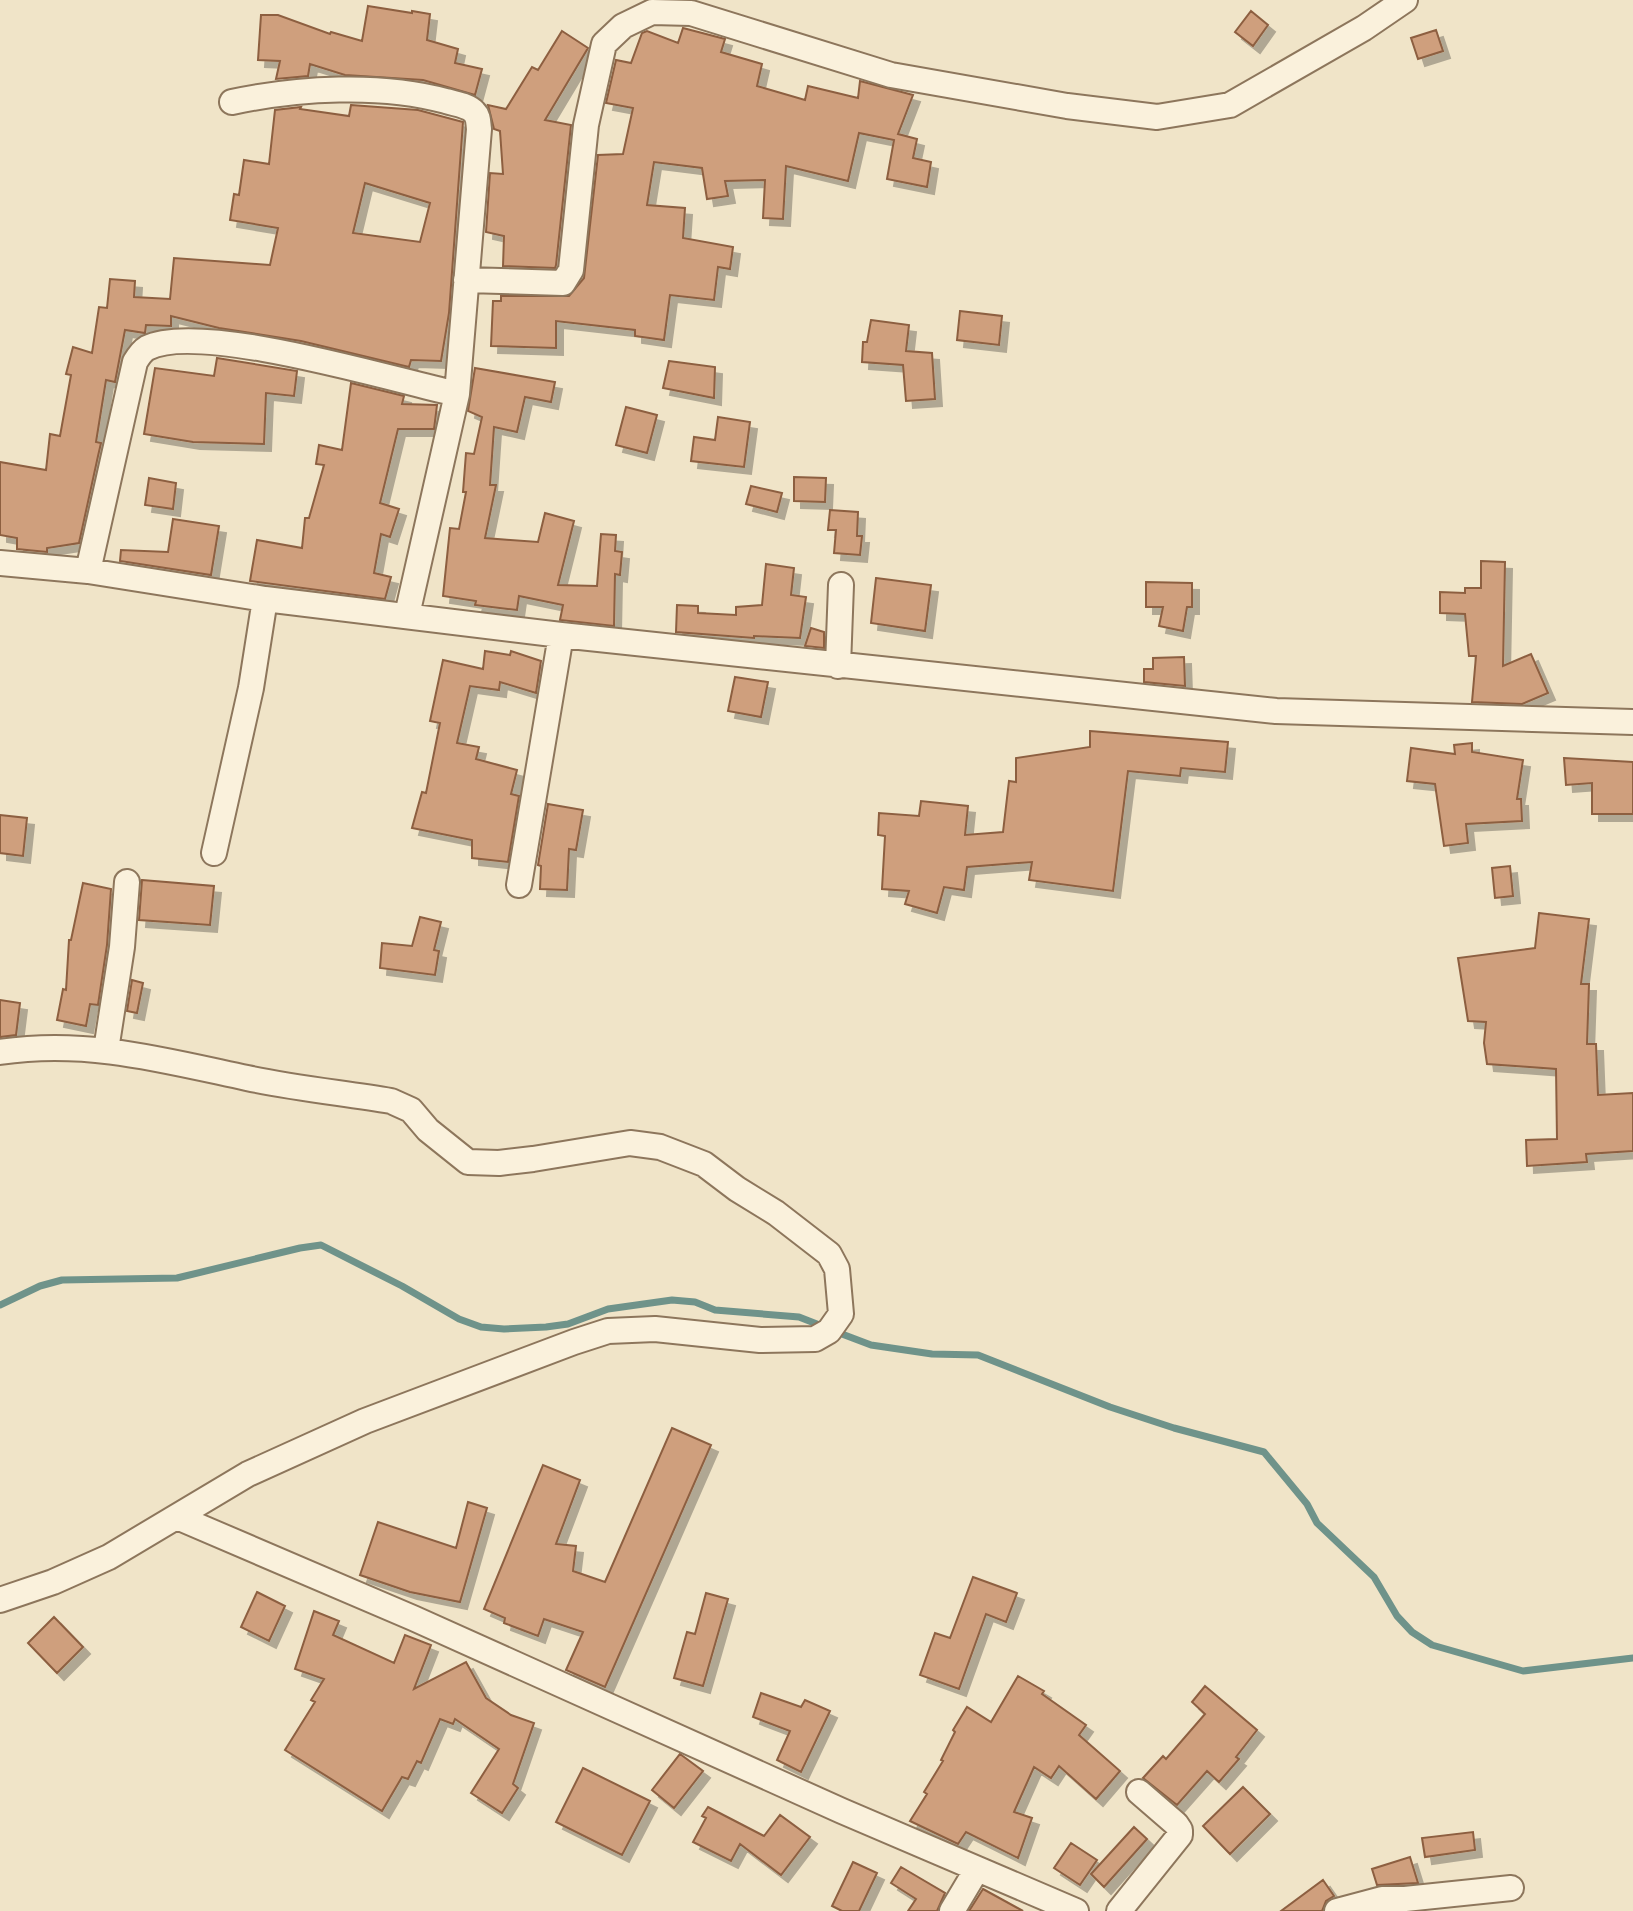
<svg xmlns="http://www.w3.org/2000/svg" width="1633" height="1911" viewBox="0 0 1633 1911" font-family="'Zilla Slab',serif">
<style>
.lines{fill:none;stroke-linecap:round;stroke-linejoin:round}
.stream{stroke:#6f938a;stroke-width:7}
.building{fill:#cf9f7d;stroke:#8d5f41;stroke-width:2;fill-rule:evenodd;filter:url(#shadow)}
.minor-casing{stroke:#8d765c;stroke-width:28}
.minor{stroke:#faf1dc;stroke-width:24}
</style>
<defs>
<filter id="shadow"><feDropShadow dx="7" dy="7" stdDeviation="0" flood-color="#0004"/></filter>
</defs>
<rect width="100%" height="100%" fill="#f0e4c8"/>
<g class="lines">
<path class="stream" d="M0,1305l40,-19 22,-6 115,-2 123,-30 21,-3 81,41 57,33 22,8 23,2 42,-2 22,-3 40,-15 64,-9 23,2 20,8 84,7 23,9
M834,1331l37,14 61,9 46,1 132,52 64,21 90,24 43,52 10,19 57,54 23,39 15,16 20,13 91,26 110,-13"/>
</g>
<path class="building" d="M368,6l44,7v-2l18,3 -3,26 31,9 -3,14 27,6 -7,26 -52,-15 -78,-5 -35,-11 -2,12 -32,3 4,-18 -22,-1 3,-45h17l52,19 1,-2 31,9z
M1251,11l17,14 -15,21 -18,-14z
M683,28l42,11 -4,13 41,12 -5,22 48,14 3,-14 50,12 2,-17 53,14 -15,39 19,5 -4,19 18,4 -4,25 -40,-8 7,-39 -35,-7 -11,48 -62,-15 -3,53 -20,-1 2,-38 -40,1 3,15 -21,3 -5,-31 -48,-6 -7,43 38,3 -2,30 50,9 -3,22 -12,-2 -4,33 -44,-5 -6,45 -29,-4v-6l-79,-9v27l-65,-2 2,-45h8v-5h68l15,-18 14,-123 25,-1 10,-46 -27,-5 10,-43 15,3 11,-30 5,-2 31,12z
M1436,30l7,21 -25,8 -7,-21z
M562,31l26,17 -43,72 26,5 -15,140 -1,3 -52,-2 1,-30 -18,-4 4,-59 13,1 -3,-43 -6,-2 -6,-24 18,4 26,-42 6,3z
M351,105l67,5 45,12 -14,191 -8,48 -30,-1 -2,7 -108,-26 -82,-13 -48,-12v10l-25,-1 -1,8 -20,-3 -10,52 -9,-2 -10,62 5,1 -3,13 -19,87 -32,5v4l-30,-3v-11l-17,-3v-73l46,8 4,-36 10,2 11,-61 -5,-1 7,-27 19,6 7,-46 8,1 3,-29 25,2 -1,16 36,2 4,-41 96,7 8,-37 -48,-8 4,-26 5,1 5,-35 25,4 6,-54 26,-3 -1,2 49,7zM365,183l65,20 -10,39 -67,-9z
M960,311l42,5 -3,29 -42,-5z
M871,320l38,5 -3,26 26,2 3,46 -29,2 -3,-36 -41,-3 1,-20h4z
M217,358l80,13 -3,25 -28,-3 -2,51 -71,-2 -49,-8 11,-66 59,8z
M669,361l46,6 -1,31 -51,-10z
M475,368l80,14 -4,20 -26,-5 -8,35 -23,-5 -4,58h6l-11,53 53,4 7,-29 29,8 -16,64 39,1 4,-52 15,1 -1,16 7,1 -2,23 -5,-1 -1,52 -54,-6 3,-15 -44,-9 -2,14 -42,-5 1,-4 -33,-5 7,-68 9,1 7,-37h-3l3,-39 8,1 8,-37 -14,-6z
M351,383l53,13 -2,8 35,1 -3,24h-36l-18,74 19,6 -9,28 -9,-3 -7,39 17,4 -6,22 -135,-18 7,-41 45,8 3,-30h4l15,-53 -8,-1 3,-19 23,5z
M626,407l31,8 -10,38 -31,-8z
M718,417l32,5 -6,45 -53,-6 3,-24 21,3z
M794,477l32,1 -1,24 -31,-1z
M149,478l27,5 -3,26 -28,-4z
M751,486l31,7 -5,19 -31,-8z
M830,510l28,2 -1,24h5l-2,19 -26,-2 2,-23h-8z
M173,519l46,7 -8,49 -91,-14 1,-11 47,2z
M1481,561l24,1 -2,104 28,-12 17,39 -26,11 -50,-2 4,-46h-7l-4,-42 -25,-1v-21l25,1v-5h16z
M766,564l28,4 -3,27 15,2 -6,41 -46,-2v2l-78,-6 1,-27 21,1v7l38,2v-8l26,-2z
M876,578l55,7 -6,46 -54,-8z
M1146,582l46,1v24h-5l-4,24 -24,-5 4,-19h-17z
M811,628l13,4v16l-19,-2z
M485,651l25,4 1,-4 30,10 -5,32 -36,-11 -1,8 -29,-4 -13,57 22,4 -3,12 41,11 -6,24 8,2 -11,66 -36,-4v-18l-60,-12 10,-36 4,1 14,-70 -10,-2 13,-61 40,9z
M1184,657l1,29 -41,-4v-13h9v-11z
M735,677l33,5 -7,35 -33,-6z
M1090,731l138,11 -3,30 -44,-4 -1,8 -52,-5 -15,120 -84,-11 3,-18 -65,5 -3,23 -20,-3 -7,26 -32,-9 4,-13 -27,-2 3,-53 -7,-1 1,-22 40,3 2,-15 47,5 -3,29 38,-3 6,-51 7,1v-24l74,-11z
M1472,743v9l51,8 -6,39h4l1,22 -56,3 2,19 -24,3 -9,-62 -28,-3 4,-33 44,6 -1,-9z
M1564,758l69,4v52h-41v-31l-26,2z
M548,804l35,6 -7,40 -7,-1 -2,41 -27,-1 1,-23 -3,-1z
M0,815l27,3 -4,38 -23,-3z
M1510,866l3,30 -18,2 -3,-30z
M142,880l72,6 -4,39 -71,-5z
M83,883l28,6 -4,56 -9,60 -8,-1 -4,22 -29,-6 6,-31 3,1 3,-50h2z
M1539,913l50,6 -8,65h8l-2,60h9l2,51 35,-2v58l-47,3 1,8 -60,4 -1,-26 31,-1 -1,-70 -69,-5 -3,-21 2,-21 -18,-1 -10,-63 77,-10z
M420,917l21,5 -7,28 5,1 -4,24 -55,-7 2,-25 30,3z
M132,980l11,3 -6,30 -10,-2z
M0,1000l20,3 -4,32 -16,2z
M672,1428l39,17 -106,242 -39,-17 17,-38 -39,-13 -6,17 -34,-13 1,-5 -21,-9 59,-144 37,15 -24,64 20,2 -3,25 32,11z
M468,1502l19,6 -27,94 -50,-10 -50,-17 18,-53 78,26z
M973,1577l44,16 -11,29 -20,-8 -27,75 -39,-14 15,-42 15,5z
M257,1592l28,14 -16,35 -28,-14z
M706,1593l22,6 -25,87 -29,-8 13,-46 8,2z
M314,1611l25,10 -6,14 61,28 11,-28 26,10 -17,44 52,-27 20,36 25,17 23,8 -21,61 5,4 -16,25 -31,-20 28,-44 -44,-30 -2,5 -13,-5 -19,44 -4,-2 -9,18 -6,-2 -20,34 -97,-61 30,-48 -4,-2 13,-21 -29,-10z
M54,1617l29,30 -26,26 -29,-30z
M1018,1676l26,15 -2,3 44,31 -7,10 41,36 -24,28 -37,-33 -8,12 -17,-11 -20,45 18,6 -14,40 -52,-26 -8,12 -48,-23 17,-27 -3,-2 19,-31 -2,-1 14,-28 -2,-2 14,-23 24,15z
M1205,1686l52,44 -21,27 3,2 -20,23 -12,-11 -30,34 -34,-27 20,-22 3,3 39,-45 -13,-12z
M761,1693l40,14 4,-7 25,11 -29,61 -24,-12 13,-29 -37,-14z
M680,1754l23,17 -29,37 -22,-18z
M583,1768l67,33 -28,54 -66,-33z
M1243,1787l27,27 -40,40 -27,-28z
M708,1807l56,29 16,-21 30,22 -29,38 -41,-31 -9,17 -38,-19 13,-24 -4,-2z
M1134,1827l13,12 -43,48 -13,-13z
M1473,1832l2,18 -50,7 -3,-19z
M1071,1843l26,17 -17,25 -26,-17z
M1410,1857l8,26 -41,2 -5,-16z
M853,1862l24,11 -18,38h-17l-10,-5z
M901,1867l44,26 -8,18h-29l8,-12 -25,-16z
M1323,1880l11,16 -8,5 -4,10h-41z
M983,1889l40,22h-54z"/>
<g class="lines">
<defs>
<path id="minor" d="M232,102c66,-14 148,-19 214,-1 9,3 22,4 28,11 5,5 4,10 5,17l-22,265 -50,221
M466,280l97,3 8,-13 15,-145 18,-81 19,-18 29,-14 39,1 200,62 176,31 90,11 73,-12 134,-77 41,-28
M0,563l88,8 177,28 296,36 715,76 357,11
M88,571l47,-209c3,-5 7,-11 12,-14 52,-27 247,32 310,46
M838,666l3,-81
M214,853l37,-165 14,-89
M519,885l42,-250
M106,1050l16,-103 5,-65
M0,1052c86,-13 163,8 247,26 47,10 96,15 144,23l20,9 17,20 40,32 31,1 34,-4 97,-16 30,4 44,17 33,25 39,24 53,41 8,15 4,45 -12,17 -14,8 -55,1 -105,-11 -47,2 -34,11 -209,79 -117,53 -139,83 -56,25 -53,18
M177,1517l236,101 429,193 234,100
M952,1911l25,-42
M1119,1911l61,-76v-5l-4,-6 -37,-32
M1337,1911l45,-12h23l106,-11"/>
</defs>
<use href="#minor" class="minor-casing"/>
<use href="#minor" class="minor"/>
</g>
</svg>
